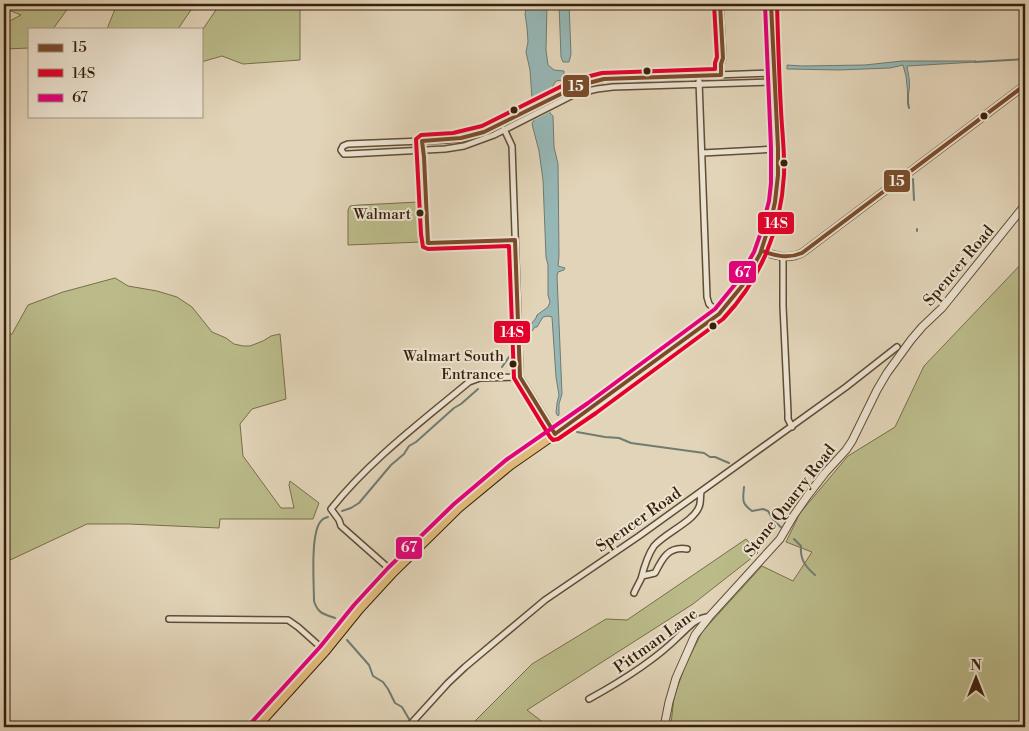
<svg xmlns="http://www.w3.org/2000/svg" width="1029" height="731" viewBox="0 0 1029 731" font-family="'Libre Bodoni',serif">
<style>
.green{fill:#bbbb8a;stroke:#786e4a}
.water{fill:#96b7b6;stroke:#707b71}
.pier{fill:#e2d4b8}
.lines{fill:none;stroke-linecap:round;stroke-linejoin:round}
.stream{stroke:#707b71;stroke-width:2}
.minor-casing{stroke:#614d36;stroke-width:8}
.tertiary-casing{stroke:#614d36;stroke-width:9}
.trunk-casing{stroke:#36200a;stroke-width:11}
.minor{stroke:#ece3d1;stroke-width:5}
.tertiary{stroke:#ece3d1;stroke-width:7}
.trunk{stroke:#e1ba7c;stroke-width:9}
.bus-1-casing{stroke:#ece3d1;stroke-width:8}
.bus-2-casing{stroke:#ece3d1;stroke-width:8}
.bus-3-casing{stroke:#ece3d1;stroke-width:8}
.bus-1{stroke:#7a4b2a;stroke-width:4}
.bus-2{stroke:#e4002b;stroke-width:4}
.bus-3{stroke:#e5007d;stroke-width:4}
.bus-dot{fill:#36200a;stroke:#ece3d1;stroke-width:2}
.labels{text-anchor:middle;stroke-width:4;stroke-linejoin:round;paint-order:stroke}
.bus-label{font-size:15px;fill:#36200a;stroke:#ece3d1;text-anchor:end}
.street-label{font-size:16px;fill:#36200a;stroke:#ece3d1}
.line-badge{stroke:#ece3d1;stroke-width:2}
.badge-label{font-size:14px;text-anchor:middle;font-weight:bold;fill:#fff}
</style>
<rect width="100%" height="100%" fill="#e2d4b8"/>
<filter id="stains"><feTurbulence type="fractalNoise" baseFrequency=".004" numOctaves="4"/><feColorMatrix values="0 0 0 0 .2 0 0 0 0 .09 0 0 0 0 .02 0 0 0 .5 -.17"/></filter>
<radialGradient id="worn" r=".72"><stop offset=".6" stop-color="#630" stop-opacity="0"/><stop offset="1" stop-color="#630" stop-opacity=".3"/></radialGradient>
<path class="green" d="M4,4h67l-18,25h-24v19l-25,1v-25l17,-9 -17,-7z
M117,4h78l-17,25h-71z
M220,4h76l4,2v54l-57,4 -21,-8 -21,6v-30z
M419,202l2,40 -73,3v-35l2,-4 9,-1z
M1025,260v450l-7,17h-320l-5,-4 -22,1 3,-27 11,-31 17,-34 60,-66 31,15 19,-29 -26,-10 14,-29 48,-57 47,-29 29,-61z
M115,278l13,8 29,5 20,6 15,10 20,25 14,6 8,6 9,2h7l13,-5 8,-5 9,-2 6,65 -34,10 -12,15 3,32 38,52h13l-5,-23 1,-4 29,22 -6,16h-93l-1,9 -90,-4h-42l-79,37 -4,6v-231l8,-2 16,-29 35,-13z
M746,539l12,14 -65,51 -166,106 22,17h-80l63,-63 74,-45 21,1z"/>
<path class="water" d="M527,4h20l-1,46 2,15 6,5 10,1v7l-1,2 -7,1 -7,11 1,21 3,3 1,31 4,17 1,92 -1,10 7,2 -1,2 -6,2 -1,4 5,118 -3,10v11l-1,1 -2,-3 1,-10 2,-8 -3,-18 -4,-60 -4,-1 -5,1 -6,10h-2l-3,4 -4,-3 8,-10 1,-3 11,-8 2,-5 -2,-7v-30l-2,-8 -3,-77 -4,-29 -7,-27 2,-4 -1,-20 -1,-2 -2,-28 -4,-18 2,-10 -1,-15 -2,-13z
M559,4h10l2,50 -2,8h-6l-2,-5z
M902,61h74v1l-69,4v1c2,9 4,20 1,28l-2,-19 -3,-11 -13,3 -51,2 -51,-1h-1v-4l15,1 63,-1z"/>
<path class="pier" d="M552,92v19l-22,11 2,-2 -1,-17z"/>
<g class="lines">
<path class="stream" d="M975,62l50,-3
M908,93v10l1,5
M913,179l1,21
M917,231v-2
M502,367l7,-10
M577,432l28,5 14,1 12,5 73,10 6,4h5l14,6
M744,487c-1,13 -3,16 8,24l11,-2 5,2 6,10 8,7
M342,511l9,-3 8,-5 32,-38 13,-11 5,-8 7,-4 38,-34 7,-4 17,-15
M328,517c-3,1 -5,1 -7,4 -11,12 -7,63 -7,80 4,13 10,13 21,17
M794,539l7,7c-1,14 4,20 14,29
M347,640l22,25 4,11 10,6 5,7 7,14 7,4 7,12"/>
<defs>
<path id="minor" d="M720,4l3,54 -2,6v11
M774,73l-170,6 -27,7 -93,46 -20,6 -17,2 -99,4 -5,2 -2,4 3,4h4l97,-5 19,-3 30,-11 81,-41 22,-5 16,-2 161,-5
M699,81l8,216 2,7 10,10
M504,129l8,17 8,231 35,57
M702,153l75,-4
M783,257v49l5,107v6l4,8
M393,572l-52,-46 -2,-6 -8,-11c39,-49 90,-87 138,-127l11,-4 40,-1
M642,576l13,-3c7,-14 13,-27 32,-24
M634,593c2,-5 5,-10 7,-14 3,-12 6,-23 13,-33 11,-13 39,-24 45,-39 2,-4 1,-10 2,-15
M169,619l119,1 10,7 27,24
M589,699c31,-17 64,-37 89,-62 9,-8 18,-20 31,-20
M408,727l40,-44 17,-16 80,-67 94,-64 207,-149 51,-40"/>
<path id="tertiary" d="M762,251c14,5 26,9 40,2l223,-168
M664,727l5,-25 7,-24 19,-43 14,-18 71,-78 14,-24 14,-20 17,-22 21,-23 6,-9 25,-51 10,-17 24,-33 11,-13 20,-19 83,-103"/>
<path id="trunk" d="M256,727l69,-76 34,-42 34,-37 65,-64 52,-43 82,-57 127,-94c34,-35 55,-81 58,-130 2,-24 0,-49 -2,-73 -1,-36 -3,-71 -4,-107"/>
</defs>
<use href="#minor" class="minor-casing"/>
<use href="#tertiary" class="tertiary-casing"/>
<use href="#trunk" class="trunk-casing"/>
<use href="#minor" class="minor"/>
<use href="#tertiary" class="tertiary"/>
<use href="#trunk" class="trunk"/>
<defs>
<path id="bus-1" d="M720,4l3,54 -2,6v11l-117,4 -27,7 -93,46 -23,6 -39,3 2,16 4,86 87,-3 5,137 35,57 164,-120 23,-28 18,-32 11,-34 4,-18 3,-27v-27l-7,-144
M762,251c14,5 26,8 40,2l223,-168"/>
<path id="bus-2" d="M714,4l3,53 -2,6v6l-113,4 -28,7 -92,46 -29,7 -32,2 -5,4 5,95 2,13 5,2 81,-3 5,132 36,59 3,3 5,-1 38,-26 127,-94c37,-39 58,-89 61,-144 1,-22 -2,-43 -3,-65 -2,-35 -3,-71 -4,-106"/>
<path id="bus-3" d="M251,723l69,-76 34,-42 34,-37 66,-64 52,-44 82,-57 127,-94 22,-27 17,-30 6,-17 9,-34 2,-18v-35l-6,-144"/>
</defs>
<use href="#bus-1" class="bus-1-casing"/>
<use href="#bus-2" class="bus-2-casing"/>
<use href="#bus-3" class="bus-3-casing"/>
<use href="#bus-1" class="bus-1"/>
<use href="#bus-2" class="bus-2"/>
<use href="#bus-3" class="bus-3"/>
</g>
<g class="bus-dot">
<circle cx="647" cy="71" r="4.5"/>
<circle cx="514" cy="110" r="4.5"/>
<circle cx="984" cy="116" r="4.5"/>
<circle cx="784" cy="163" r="4.5"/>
<circle cx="420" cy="213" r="4.5"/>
<circle cx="713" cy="326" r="4.5"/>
<circle cx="513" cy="364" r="4.5"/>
</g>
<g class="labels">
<g class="bus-label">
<text x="411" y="219">Walmart</text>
<text x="504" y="361">Walmart South<tspan x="504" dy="18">Entrance</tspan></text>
</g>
<g class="street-label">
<text transform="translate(958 265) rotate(-50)" y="6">Spencer Road</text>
<text transform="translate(789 500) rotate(-52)" y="6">Stone Quarry Road</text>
<text transform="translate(638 519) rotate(-35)" y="6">Spencer Road</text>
<text transform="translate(655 640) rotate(-36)" y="6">Pittman Lane</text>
</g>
</g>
<g class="line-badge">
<rect x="562" y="74" width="28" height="24" rx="5" fill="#7a4b2a"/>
<rect x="883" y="169" width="28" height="24" rx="5" fill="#7a4b2a"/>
<rect x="757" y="211" width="38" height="24" rx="5" fill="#e4002b"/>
<rect x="728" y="260" width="29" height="24" rx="5" fill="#e5007d"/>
<rect x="493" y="320" width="38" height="24" rx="5" fill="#e4002b"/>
<rect x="395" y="536" width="28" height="24" rx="5" fill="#e5007d"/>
</g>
<g class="badge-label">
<text x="576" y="91">15</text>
<text x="897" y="186">15</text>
<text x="776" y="228">14S</text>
<text x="743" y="277">67</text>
<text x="512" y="337">14S</text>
<text x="409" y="552">67</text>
</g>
<rect width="1029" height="731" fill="none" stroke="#e2d4b8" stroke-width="20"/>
<rect x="5" y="5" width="1019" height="721" fill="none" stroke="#36200a" stroke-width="2.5"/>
<rect x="10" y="10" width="1009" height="711" fill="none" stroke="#36200a"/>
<rect x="28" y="28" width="175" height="90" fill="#ece3d1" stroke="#a39581"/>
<rect x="38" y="44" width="25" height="8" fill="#7a4b2a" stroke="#a39581"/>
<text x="72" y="52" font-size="15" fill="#36200a">15</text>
<rect x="38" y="69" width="25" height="8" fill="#e4002b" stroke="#a39581"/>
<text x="72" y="78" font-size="15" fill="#36200a">14S</text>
<rect x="38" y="94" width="25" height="8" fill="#e5007d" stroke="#a39581"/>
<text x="72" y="102" font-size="15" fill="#36200a">67</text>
<g transform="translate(976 678)" stroke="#ece3d1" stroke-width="4" paint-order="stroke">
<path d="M0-4L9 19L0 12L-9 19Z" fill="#36200a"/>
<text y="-8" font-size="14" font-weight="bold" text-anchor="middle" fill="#36200a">N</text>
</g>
<rect width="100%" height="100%" filter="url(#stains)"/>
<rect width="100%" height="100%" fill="url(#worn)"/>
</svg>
